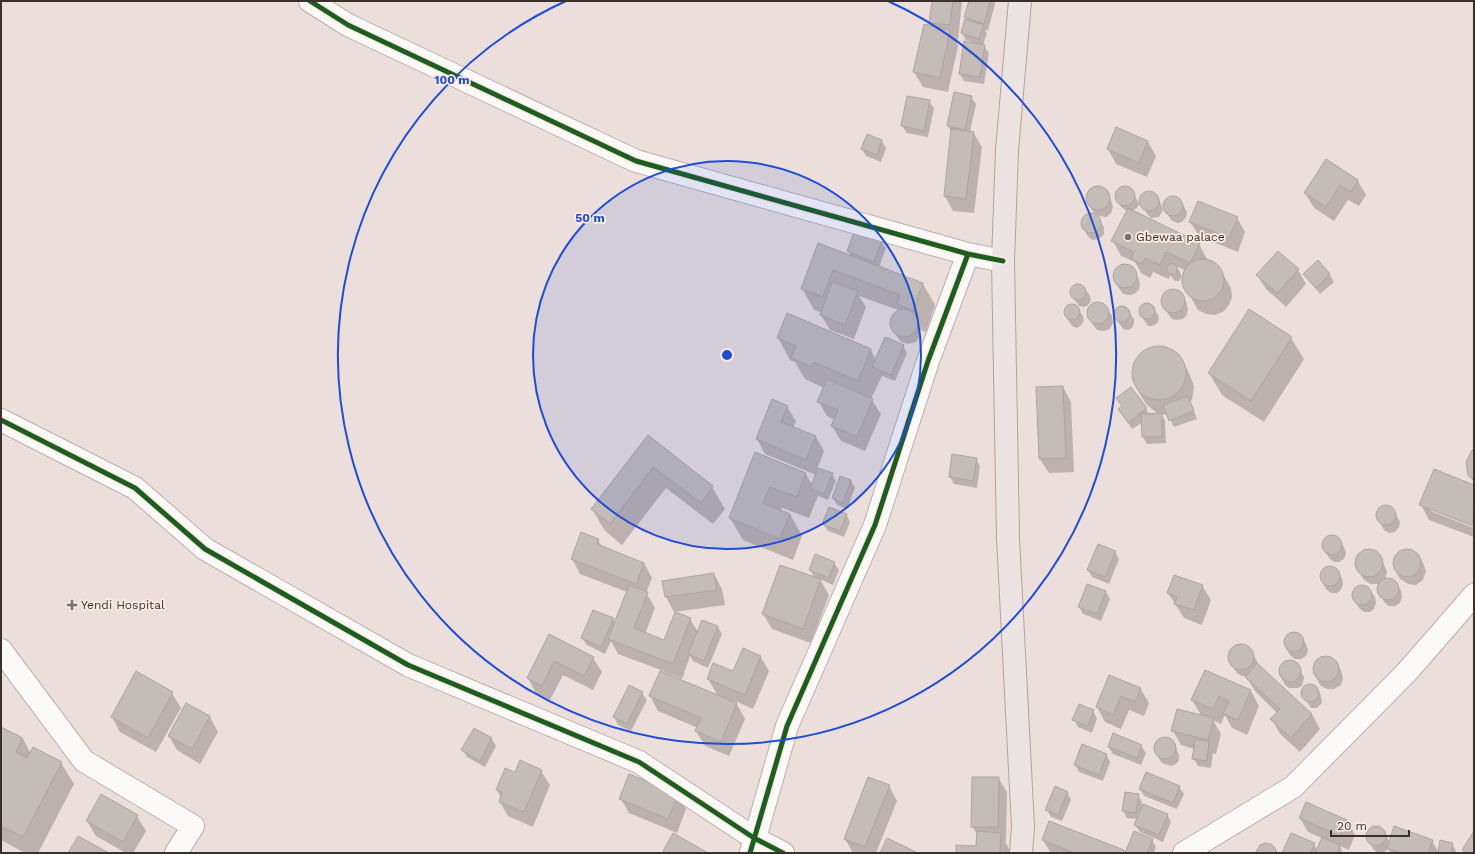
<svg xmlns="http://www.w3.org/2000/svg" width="1475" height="854" viewBox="0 0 1475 854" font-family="'Work Sans',sans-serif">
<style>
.shadow{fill:#0003}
.building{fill:#c4bcb7;stroke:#aea5a0}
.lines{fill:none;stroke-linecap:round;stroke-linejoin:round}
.minor-casing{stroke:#bbb0ad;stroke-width:24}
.major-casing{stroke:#b2a29c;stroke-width:24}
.minor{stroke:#fcfaf9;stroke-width:22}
.major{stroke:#ebe4e2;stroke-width:22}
.cycleway-casing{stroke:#fdeae2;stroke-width:8}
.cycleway{stroke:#1b5e20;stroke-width:5}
.ring{fill:none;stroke:#1d4ed8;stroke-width:2}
.poi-dot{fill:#786e6a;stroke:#fdeae2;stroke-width:1.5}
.labels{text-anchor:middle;stroke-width:3.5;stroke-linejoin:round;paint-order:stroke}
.poi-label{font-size:12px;fill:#3a312d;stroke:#fdeae2;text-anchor:start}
.centre{fill:#1d4ed8;stroke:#fdeae2;stroke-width:2}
.ring-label{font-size:12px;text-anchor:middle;font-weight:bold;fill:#1d4ed8;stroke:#fdeae2;stroke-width:3.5;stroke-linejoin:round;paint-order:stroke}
</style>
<rect width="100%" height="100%" fill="#ecdeda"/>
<path class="shadow" d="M933,1h29l-4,39 -3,-1 3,7 -10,46 -25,-5 -9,-15 19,-45 -3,-4z
M970,1h24l1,3 -7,26h-3l2,3 -4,12 6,8 -5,31 -20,-3 -4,-7 12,-32 -6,-2 -4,-7z
M971,97l5,7 -6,28h3l9,15 -8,66 -21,-2 -8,-15 7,-63 -4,-7z
M929,101l5,7 -6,29 -21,-4 -5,-7z
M882,141l4,7 -5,14 -15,-6 -4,-7z
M1148,142l8,14 -9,21 -31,-13 -8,-15z
M1358,181l8,14 -7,11 -11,-6 -14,21 -20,-13 -9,-15z
M1128,187l3,2 8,15 -2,4 -5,3 67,33 8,15 -1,2 11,4 14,23 1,9 -3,8 -6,7 -8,3 -9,-1 -8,-4 -13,-23 -2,-9 3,-7 -10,-5 5,8v4l-2,3h-4l-5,-6 -1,4 -16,-7 -3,6 -9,-5 -6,-11 -14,-6 -8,-15 14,-30 -6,-4 -4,-8v-4l3,-6z
M1095,188h7l5,4 4,8 2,7 -2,6 -5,4 -7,-1 -6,-4 -4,-8 -2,-6 3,-6z
M1148,192l7,2 5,8 3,8 -4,7 -8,1 -3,-3 -5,-7 -3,-8 1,-3z
M1175,197l5,2 7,13 -1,5 -4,5 -5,1 -6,-3 -7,-13 1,-5 4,-4z
M1087,215h7l5,5 5,7v7l-5,5 -7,1 -5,-5 -4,-8 -1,-7z
M1237,218l8,14 -7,20 -39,-16 -9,-14z
M855,232l26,9 5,7 -7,19 44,17 12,21 -9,27 -6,-2v5l-4,7 -8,2 -7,-2 -10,-14v-8l5,-7 5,-2 -42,-15 7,11 -12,32 -24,-9 -9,-15 1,-2 -8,-3 -12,-22 49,-32 -3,-5z
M1318,262l12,13 4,7 -14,12 -11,-13 -5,-7z
M1125,265l6,2 8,12 1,5 -1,6 -5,4 -5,1 -6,-1 -8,-12 -1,-6 1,-5 4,-5z
M1298,270l8,14 -20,23 -20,-18 -9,-14z
M1078,284l4,1 8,11 1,5 -3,4 -4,2 -5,-1 -8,-11v-5l2,-4z
M1173,290l5,2 5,4 4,8 1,5 -1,6 -4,4 -6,1 -5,-1 -4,-5 -6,-13 1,-6 5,-3z
M1097,302l6,1 9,13 1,7 -3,6 -6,2 -7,-1 -9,-12 -1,-7 3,-6z
M1146,303l4,1 8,11 1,5 -3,4 -4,2h-4l-8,-12 -1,-5 3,-4z
M1071,304l4,1 8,11 1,5 -3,4 -4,3 -5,-2 -7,-11 -1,-5 2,-4z
M1121,307l5,1 8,11v5l-2,4 -4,2 -5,-1 -8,-11v-5l2,-4z
M788,314l83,36 5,10 27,-14 4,7 -12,28 -13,-5 -11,23 10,15 -16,37 -24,-10 -9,-15 3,-6 -8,-4 -8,-14 5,-14 -19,-9 -10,-17 -5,-2 -12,-22z
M1291,338l13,21 -40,63 -42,-27 -13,-22z
M1156,347l14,2 11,9 8,15 5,13 -2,14 -2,2 7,17 -23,8 -6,-12 -7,-1 4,7 1,22 -19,1 -4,-7v-15l-11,7 -8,-13 -1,-9 8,-19 19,27 8,-1 -12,-10 -9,-15 -4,-13 2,-14 9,-10z
M1063,387l8,15 3,70 -25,1 -9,-14z
M787,407l9,14 -3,7 23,9 8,14 -7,18 15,5 4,7 -8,19 -10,-4 -9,22 -27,-10 -1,3 9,3 12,22 -9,24 -50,-20 -13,-22 25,-64 51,20 6,11 4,-10 -51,-21 -8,-15z
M648,437l64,50 13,22 -12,15 -47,-36 -44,57 -17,-14 -13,-22z
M953,456l23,3 4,7 -3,22 -23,-4 -4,-7z
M1434,470l40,16v39l-43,-16v2l43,17v9l-45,-17 -8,-15z
M841,477l10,4 4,7 -8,21 -10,-4 -4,-7z
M1387,506l6,3 7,13 -1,5 -4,5 -6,1 -5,-3 -7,-13 1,-6 4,-4z
M846,514l4,8 -6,15 -16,-6 -5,-7z
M1330,536h5l5,4 4,7 2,6 -2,6 -5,3h-5l-5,-4 -4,-7 -2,-6 2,-6z
M598,540l4,7 42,16 8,15 -6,15 9,15 -10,26 19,7 26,-22 8,13 5,-11 15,6 4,7 -14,34 -15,-7 -3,-5 -8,23 -20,-8 -1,2 57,23 -10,-17 26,-7 26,-16 9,15 -16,38 -18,-8 10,18 -16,37 -24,-10 -9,-15 2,-3 -40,-17 -8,-15 11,-26 -43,-16 -7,-13 -6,13 -18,-9 -5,-7 31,-19 2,4 12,-31 -47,-18 -8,-15z
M1403,550h9l7,5 4,8 3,8 -3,9 -7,5 -8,-1 -8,-5 -4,-7 -2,-9 3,-8z
M1365,551h9l6,5 7,16 -2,7h6l5,4 5,8 1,6 -2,6 -5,3h-6l-5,-4 -6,-14 1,-4h-9l-7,-5 -4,-8 -3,-8 3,-8z
M1115,552l4,7 -10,25 -17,-7 -4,-7z
M834,563l5,7 -6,15 -13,-6 9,16 -18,48 -39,-14 -9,-15 52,-36 -5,-8z
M1327,567h6l4,4 5,7 1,6 -2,6 -4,3h-6l-5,-4 -4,-7 -2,-6 2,-6z
M714,574l8,15 3,16 -51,7 -8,-15 -3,-15z
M1087,585l19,7 4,7 -9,22 -18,-7 -4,-7z
M1202,585l9,15 -9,25 -18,-7 -16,-25z
M1360,586h5l5,4 5,7 1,6 -2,6 -4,3h-6l-5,-4 -4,-7 -2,-6 2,-6z
M1291,633l6,1 4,3 5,7 2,6 -2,6 -5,3h-6l-5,-4 -4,-7 -2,-6 2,-5z
M549,636l44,22 9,14 -9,18 -30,-15 -13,25 -14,-7 -8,-15z
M1237,644l7,1 5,3 8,13v3l55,50 8,15 -20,23 -20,-18 -8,-15 5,-6 -22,-22 -9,-15h-4l-5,-3 -8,-13v-7l3,-5z
M1322,657l8,1 6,4 5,8 2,8 -2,7 -7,4h-7l-7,-4 -4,-8 -2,-7 2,-8z
M1290,660l4,1 10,16 -2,9 -4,2h-9l-4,-3 -6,-12 3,-9z
M1205,671l46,20 8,15 -12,29 -15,-7 -7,-13 -4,9 -8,-4 8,14 -5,20 -3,-1 -2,15 -13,-2 -4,-7 1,-10 -14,-4 -8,-14 29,-14 -10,-17z
M1109,676l31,12 9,15 -5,13 -15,-6 -8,19 -16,-7 -8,-15z
M1307,685h3l7,3 4,8 1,7 -5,5h-6l-9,-14 2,-6z
M172,693l9,15 -25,44 -36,-20 -8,-15z
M642,693l5,7 -16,31 -13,-6 -4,-8z
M187,704l23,13 8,15 -18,32 -23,-14 -8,-14z
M1093,711l4,7 -5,15 -14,-6 -4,-7z
M1,728l22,11 8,15 30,9 13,21 -36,69h-13l-24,-13z
M1167,738l4,2 3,3 5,12v5l-3,4 -4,2 -8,-2 -4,-3 -5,-12 3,-8z
M492,739l4,7 -11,21 -18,-10 -4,-7z
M1141,746l5,7 -5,12 -28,-11 -4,-7z
M1106,754l4,8 -7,19 -24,-9 -4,-7z
M541,771l9,14 -17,42 -25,-11 -8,-14 1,-4 -4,-8z
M998,778l9,14 -1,49h-1l4,8v4h-52l19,-6 2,-11 -6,-10z
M889,786l8,15 -21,52h-23l-8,-14z
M1179,787l5,7 -7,15 -33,-13 -4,-7z
M1067,792l4,8 -9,21 -11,-4 -4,-7z
M678,794l8,15 -9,24 -48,-20 -8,-14z
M1138,795l4,7 -1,7 26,5 4,8 -8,20 -23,-10 -5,-7 3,-6 -11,-1 -4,-8z
M137,816l9,15 -13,22h-7l-30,-17 -9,-15z
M1300,818l47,3 8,14 -6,15 -9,-4 3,7h-60l31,-9 3,6 5,-12 -14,-6z
M1373,827h6l5,4 6,12 42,-2 7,12h-48l-3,-4 -5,4h-5l-5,-4 -6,-13 2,-5z
M1043,840l81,11 1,2h-74z
M1152,840l4,7 -2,6h-28z
M1441,841l11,3 4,7v2h-17z"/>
<path class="building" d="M932,1h21l-3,24 -21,-2z
M969,1h21l-6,23 -20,-7z
M965,19l19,6 -5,14 -18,-6z
M924,24l26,6 -10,48 -27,-6z
M964,41l21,4 -5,32 -21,-3z
M954,92l18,4 -7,34 -18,-4z
M907,96l23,4 -6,31 -23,-5z
M1116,127l32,14 -9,22 -32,-14z
M951,129l23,3 -8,67 -22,-3z
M867,134l15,6 -5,15 -16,-6z
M1326,159l32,21 -7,12 -11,-7 -14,22 -22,-14z
M1115 196a10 10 0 1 1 20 0a10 10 0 1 1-20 0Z
M1086 198a12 12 0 1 1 24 0a12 12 0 1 1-24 0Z
M1139 201a10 10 0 1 1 20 0a10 10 0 1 1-20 0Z
M1163 206a10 10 0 1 1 20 0a10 10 0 1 1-20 0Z
M1198,201l40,16 -9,21 -40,-16z
M1128,208l72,35 -10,20 -24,-11 -6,13 -15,-7 -3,6 -11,-5 3,-7 -23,-11z
M1081 223a10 10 0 1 1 20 0a10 10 0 1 1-20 0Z
M855,230l27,10 -8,22 -27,-11z
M818,243l105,40 -10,28 -16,-7 3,-9 -67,-25 -10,27 -22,-8z
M1278,251l21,18 -22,24 -21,-18z
M1182 280a21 21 0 1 1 42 0a21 21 0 1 1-42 0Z
M1318,260l12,14 -14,14 -13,-14z
M1166.5 269a5.5 5.5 0 1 1 11 0a5.5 5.5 0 1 1-11 0Z
M1113 276a12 12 0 1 1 24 0a12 12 0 1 1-24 0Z
M832,282l26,9 -13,34 -25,-10z
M1070 292a8 8 0 1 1 16 0a8 8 0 1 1-16 0Z
M1161 301a12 12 0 1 1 24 0a12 12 0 1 1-24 0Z
M1087 313a11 11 0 1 1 22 0a11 11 0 1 1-22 0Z
M1139 311a8 8 0 1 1 16 0a8 8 0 1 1-16 0Z
M1064 312a8 8 0 1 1 16 0a8 8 0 1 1-16 0Z
M1114 314a8 8 0 1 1 16 0a8 8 0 1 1-16 0Z
M1249,309l43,28 -41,64 -43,-28z
M890 323a14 14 0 1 1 28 0a14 14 0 1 1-28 0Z
M787,313l84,36 -13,32 -44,-19 -2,5 -21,-9 5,-12 -19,-8z
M885,337l19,8 -13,30 -19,-8z
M1132 373a27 27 0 1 1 54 0a27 27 0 1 1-54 0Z
M827,379l46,20 -16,38 -26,-11 7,-16 -21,-8z
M1063,386l3,72 -27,1 -3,-72z
M1131,387l16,21 -19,15 -10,-14 4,-3 -6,-8z
M1188,396l6,15 -25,10 -6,-16z
M772,399l16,7 -7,16 35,14 -10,24 -50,-21z
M1162,413v24h-20l-1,-23z
M648,435l65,51 -12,17 -48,-36 -43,57 -19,-15z
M1474,449v32l-6,-6 -2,-13 6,-12z
M755,452l51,21 -9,24 -27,-10 -7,16 27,11 -10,25 -51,-21z
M952,454l25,4 -4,23 -24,-4z
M818,468l15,5 -9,21 -14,-6z
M1434,469l40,16 -1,41 -54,-21z
M840,476l11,4 -8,23 -11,-5z
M1376 515a10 10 0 1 1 20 0a10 10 0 1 1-20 0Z
M829,507l18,7 -7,17 -18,-7z
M581,532l18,7 -2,5 47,19 -8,21 -65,-25z
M1322 545a10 10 0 1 1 20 0a10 10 0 1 1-20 0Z
M1098,544l18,7 -11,26 -18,-7z
M1393 563a14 14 0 1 1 28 0a14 14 0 1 1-28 0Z
M1355 563a14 14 0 1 1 28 0a14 14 0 1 1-28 0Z
M815,554l20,8 -6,16 -20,-8z
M780,565l41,14 -18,50 -41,-15z
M1320 576a10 10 0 1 1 20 0a10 10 0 1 1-20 0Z
M714,573l3,17 -52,7 -3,-16z
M1174,575l29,10 -9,25 -20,-6 3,-7 -10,-4z
M1377 589a11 11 0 1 1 22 0a11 11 0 1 1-22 0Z
M1087,584l19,7 -9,23 -19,-7z
M1352 595a10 10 0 1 1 20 0a10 10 0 1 1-20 0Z
M629,585l19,7 -14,36 30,12 11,-28 16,6 -18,46 -65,-25z
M593,610l21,8 -13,29 -20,-9z
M702,620l16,6 -14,35 -16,-7z
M1284 642a10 10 0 1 1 20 0a10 10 0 1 1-20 0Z
M549,634l45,23 -10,19 -30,-15 -12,25 -15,-8z
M1228 657a13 13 0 1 1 26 0a13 13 0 1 1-26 0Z
M743,648l18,8 -16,39 -38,-16 6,-16 20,8z
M1313 669a13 13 0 1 1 26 0a13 13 0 1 1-26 0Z
M1279 671a11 11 0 1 1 22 0a11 11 0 1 1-22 0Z
M1257,663l55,51 -21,24 -21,-19 10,-10 -35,-32z
M1205,670l46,20 -13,30 -15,-6 6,-13 -10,-5 -6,13 -22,-9z
M136,671l37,21 -25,46 -37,-21z
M660,671l77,32 -16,39 -26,-11 6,-13 -52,-22z
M1109,675l32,13 -6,14 -14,-6 -8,19 -17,-8z
M1301 693a9 9 0 1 1 18 0a9 9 0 1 1-18 0Z
M629,685l14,7 -16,32 -14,-7z
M186,703l24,13 -18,33 -24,-13z
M1079,704l15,6 -6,16 -16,-6z
M1177,709l37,9 -6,22 -37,-9z
M1,727l22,11 -7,14 11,6 6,-11 29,15 -39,75 -22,-11z
M474,728l18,10 -12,23 -19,-11z
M1113,733l29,12 -5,13 -29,-11z
M1154 748a11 11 0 1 1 22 0a11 11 0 1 1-22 0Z
M1195,740l14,1 -2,20 -15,-2z
M1082,744l25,10 -8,21 -25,-10z
M520,760l22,10 -18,42 -25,-10 3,-10 -6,-2 9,-22 10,4z
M1146,772l34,14 -7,17 -34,-14z
M629,774l50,20 -11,25 -49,-20z
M868,777l22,8 -25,62 -21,-8z
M972,777h27l-1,50h-27z
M1055,786l13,6 -10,23 -13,-5z
M1125,792l14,2 -3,19 -14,-2z
M101,794l37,21 -15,27 -37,-21z
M1306,802l41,18 -7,16 -41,-18z
M1143,804l25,10 -9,21 -25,-10z
M1049,821l75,29 -1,3h-52l1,-1 -30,-12z
M1394,826l39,14 -5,13h-28l-13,-5z
M1366 836a10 10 0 1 1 20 0a10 10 0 1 1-20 0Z
M977,831l24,2 -1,20h-44v-8l20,1z
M1134,831l19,8 -6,14h-22z
M1474,831v22h-7l-5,-3z
M673,833l35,20h-46z
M1291,833l24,10 -5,10h-28z
M78,836l31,17h-41z
M1322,837l18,8 -3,8h-22z
M887,838l31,15h-38z
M1440,840l13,3 -2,10 -13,-1z
M1265,843l6,1 4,4 2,5h-22l5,-8z"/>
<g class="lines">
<defs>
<path id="minor" d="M310,1l38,24 288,136 332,93 35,7
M1,420l134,68 70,61 203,116 231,97 115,76 29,15
M1,650l83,111 109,65 -17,27
M751,852l36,-126 88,-201 53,-164 40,-107
M1184,853l109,-66 114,-115 67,-77"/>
<path id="major" d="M1020,1l-13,149 -4,111 5,277 15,289 -2,26"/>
</defs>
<use href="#minor" class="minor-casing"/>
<use href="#major" class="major-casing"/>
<use href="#minor" class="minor"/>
<use href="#major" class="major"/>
<defs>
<path id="cycleway" d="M310,1l38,24 288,136 332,93 35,7
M1,420l134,68 70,61 203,116 231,97 115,76 29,15
M750,853l37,-127 88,-201 53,-164 40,-107"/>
</defs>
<use href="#cycleway" class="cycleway-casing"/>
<use href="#cycleway" class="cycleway"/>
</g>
<circle cx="727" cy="355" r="194" fill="#1d4ed8" fill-opacity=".12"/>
<g class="ring">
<circle cx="727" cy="355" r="194"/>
<path d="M888 1A389 389 0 1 1 566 1"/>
</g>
<g class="poi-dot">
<circle cx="1128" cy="237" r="4"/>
<path d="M70 599h4v4h4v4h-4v4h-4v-4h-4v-4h4z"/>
</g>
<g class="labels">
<g class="poi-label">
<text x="1136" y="241">Gbewaa palace</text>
<text x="81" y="609">Yendi Hospital</text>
</g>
</g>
<circle cx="727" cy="355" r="6" class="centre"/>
<g class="ring-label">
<text x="452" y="84">100 m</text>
<text x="590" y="222">50 m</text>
</g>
<rect width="1475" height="854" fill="none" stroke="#3a312d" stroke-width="4"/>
<path d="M1331 830v6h78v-6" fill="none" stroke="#3a312d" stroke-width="2"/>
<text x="1337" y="830" font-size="12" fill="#3a312d" stroke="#fdeae2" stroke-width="3" paint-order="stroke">20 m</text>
</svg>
